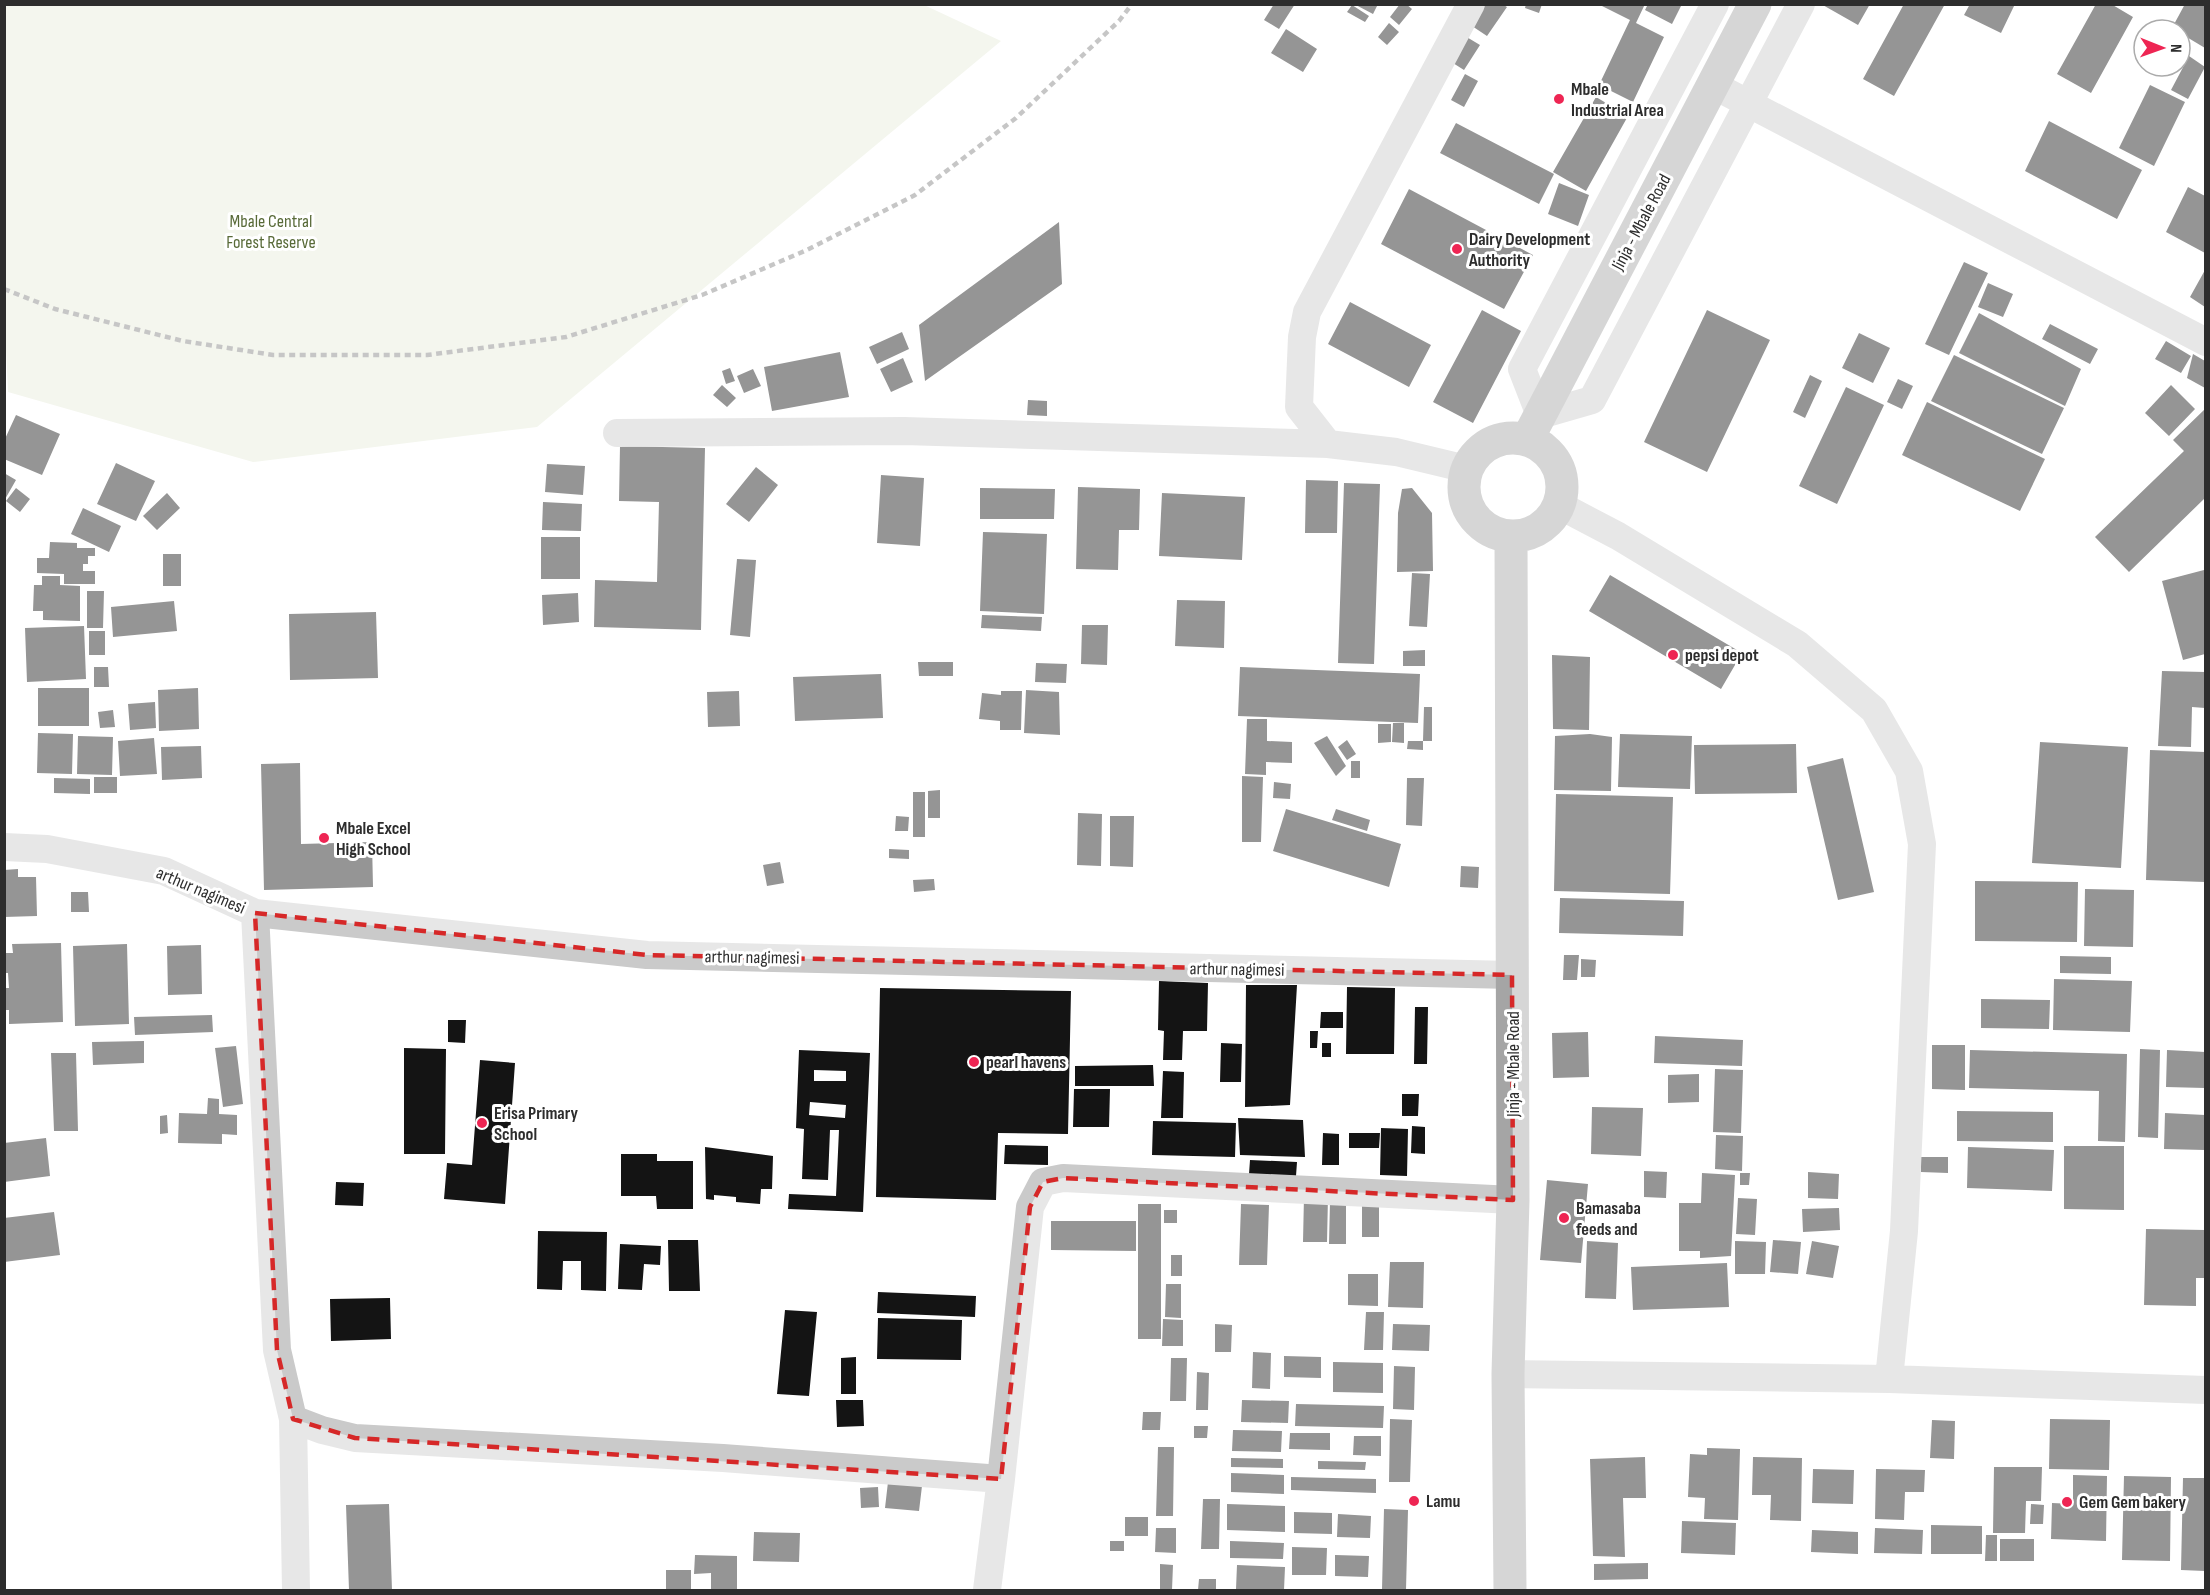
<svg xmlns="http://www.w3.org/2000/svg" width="2210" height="1595" viewBox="0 0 2210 1595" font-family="'Sofia Sans Condensed',sans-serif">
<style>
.green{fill:#e6ebd9}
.building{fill:#141414;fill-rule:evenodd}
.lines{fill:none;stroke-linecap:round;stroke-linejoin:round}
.minor{stroke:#cacaca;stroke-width:28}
.major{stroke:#a5a5a5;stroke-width:33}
.rail{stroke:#828282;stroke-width:4.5;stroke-dasharray:6 4.5;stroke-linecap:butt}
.marked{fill:none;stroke:#d62828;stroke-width:4.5;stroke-dasharray:12 8;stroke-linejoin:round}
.poi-dot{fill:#ee2553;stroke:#fff;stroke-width:2}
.labels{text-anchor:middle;stroke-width:6;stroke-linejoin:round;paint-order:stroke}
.poi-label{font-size:18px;font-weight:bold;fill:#2d2d2d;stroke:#fff;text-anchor:start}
.park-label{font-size:18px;fill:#586a38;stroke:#fff}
.street-label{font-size:18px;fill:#2d2d2d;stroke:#fff}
</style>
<rect width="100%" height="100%" fill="#fff"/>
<path class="green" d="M922,4l79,37 -464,386 -284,35 -245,-70 -4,-86 1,-301z"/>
<path class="building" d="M1274,4h21l-16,25 -15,-9z
M1354,4h24l-5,10z
M1400,4h6l6,5 -13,16 -9,-8z
M1482,4h20l5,3 -20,29 -18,-12z
M1526,4h16l-3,9 -14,-5z
M1598,4h47l-9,19 28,14 -31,65 -34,-17 31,-65z
M1648,4h34l-10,20 -27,-14z
M1821,4h49l-12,21z
M1904,4h41l-51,92 -31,-17z
M1970,4h45l-14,29 -37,-18z
M2096,4h15l22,13 -42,76 -34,-19z
M2185,4h20v44l-25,-15v-3l-8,-2z
M1352,5l17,11 -4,6 -18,-10z
M1389,23l10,9 -12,13 -9,-8z
M1286,29l31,20 -14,23 -32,-19z
M1460,33l20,12 -16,25 -19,-12z
M2189,56l16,11 -17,32 -17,-9z
M1465,74l13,7 -14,26 -13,-7z
M2150,85l35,17 -31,64 -35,-18z
M1596,97l32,19 -42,75 -33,-19z
M2049,121l93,49 -25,49 -92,-48z
M1456,123l98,51 -15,30 -99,-51z
M1559,183l30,12 -11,31 -30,-12z
M2188,187l17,9v57l-39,-21z
M1409,189l124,66 -29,54 -123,-65z
M1059,222l3,62 -137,97 -6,-56z
M1964,262l24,11 -39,82 -24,-11z
M2205,270v37l-15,-10z
M1988,283l25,11 -10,23 -25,-10z
M1350,302l81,43 -22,42 -81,-43z
M1482,310l39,21 -48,92 -40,-21z
M1707,310l63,30 -63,132 -63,-30z
M1979,313l102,56 -16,37 -106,-53z
M2050,324l48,25 -8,15 -48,-25z
M902,332l7,17 -32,15 -8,-17z
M1859,333l31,15 -17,35 -31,-15z
M2166,341l25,15 -10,17 -26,-14z
M840,352l9,45 -77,14 -8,-44z
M2193,354l12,7v27l-18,-10z
M1954,355l110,53 -22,46 -111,-53z
M903,358l10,24 -22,10 -11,-23z
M730,368l5,13 -9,3 -4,-13z
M753,369l8,17 -17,7 -7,-17z
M1810,375l12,6 -17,37 -12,-6z
M1898,379l15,7 -11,23 -15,-7z
M722,385l14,13 -9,9 -14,-12z
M2171,385l24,24 -26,27 -24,-23z
M1846,387l38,18 -47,99 -38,-18z
M1028,400l19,1v15l-20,-1z
M1927,402l118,57 -25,52 -118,-56z
M2205,409v89l-76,74 -34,-35 89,-86 -11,-11z
M16,415l44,19 -18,41 -38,-16v-18z
M620,446l85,2 -4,182 -107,-3 1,-47 62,2 2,-80 -40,-1z
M116,463l39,18 -19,40 -39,-17z
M547,464l38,2 -2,29 -38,-3z
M756,467l22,18 -29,37 -23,-18z
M4,473l12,7 -12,21z
M881,475l43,3 -4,68 -43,-3z
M1306,480l32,1 -1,52h-32z
M1344,483l36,1 -6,180 -36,-1z
M1078,487l62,2 -1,41h-20l-1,40 -42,-1z
M16,488l14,11 -10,13 -14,-11z
M980,488l75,1 -1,30h-74z
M1412,488l20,25 1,58 -36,1 1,-59 4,-24z
M167,493l13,15 -23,22 -14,-14z
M1162,493l83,4 -3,63 -83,-4z
M543,502l39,2 -1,27 -39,-1z
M83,508l38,18 -12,26 -38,-18z
M983,532l64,2 -3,80 -64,-3z
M541,537h39v42h-39z
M50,542l27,1v5h18v8h-7v8h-5v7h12v13h-31v-10l-27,-1v-15h12z
M163,554h18v32h-18z
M737,559l19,1 -6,77 -20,-2z
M2204,570l1,84 -22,6 -21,-79z
M1412,573l18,1 -3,53 -18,-1z
M1610,575l132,78 -21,36 -132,-78z
M42,576h18v9l20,1v35l-37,-1v-9h-10l1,-26h8z
M87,591h17l-1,37h-16z
M578,593l1,29 -36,3 -1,-30z
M1177,600l48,1 -1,47 -49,-2z
M174,601l3,30 -64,6 -2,-30z
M376,612l2,66 -88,2 -1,-66z
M982,615l60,2 -1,14 -60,-3z
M1082,625h26l-1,40 -26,-1z
M84,626l2,53 -59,3 -2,-54z
M89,631h16v24h-16z
M1425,650v16h-22v-15z
M1552,655l38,2 -1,73 -36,-1z
M918,662h35v14h-34z
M1036,663l31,1 -1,19 -31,-1z
M94,667h14l1,20h-15z
M1240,667l180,7 -2,49 -180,-7z
M2162,671l43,1v36l-13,-1 -1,40 -33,-1z
M881,674l2,44 -88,3 -2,-44z
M38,688h51v38h-51z
M198,688l1,41 -40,2 -1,-41z
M1026,690l33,2 1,43 -36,-2z
M739,691l1,35 -32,1 -1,-35z
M1001,691h21l-1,39h-21v-9l-21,-2 3,-26 19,2z
M155,702l1,26 -26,2 -2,-26z
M1424,707h8v34h-9z
M113,710l2,17 -15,1 -2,-16z
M1247,719h20v22l25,1v21l-26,-1v13l-21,-1z
M1393,723h11v20l-12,-1z
M1378,724h13v18l-13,1z
M38,733l35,1 -1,40 -35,-1z
M1590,734l22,3 -1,54 -57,-1 1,-54z
M1620,734l72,2 -2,53 -72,-2z
M78,736l35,1 -1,38 -35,-1z
M1327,736l19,30 -10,10 -22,-33z
M154,738l3,36 -37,2 -2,-35z
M1347,740l9,14 -9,6 -9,-13z
M1408,741h15v9l-16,-1z
M2040,742l88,5 -7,121 -89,-5z
M1796,744l1,49 -102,1 -1,-49z
M201,746l1,32 -40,2 -1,-33z
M2150,750l55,2v130l-59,-2z
M1843,758l31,134 -36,8 -31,-133z
M1351,761h9v17h-9z
M300,763l1,81 71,-2 1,45 -109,3 -3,-126z
M1242,776l21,1 -2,65h-19z
M94,777h23v16h-23z
M54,778l36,1v15l-36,-1z
M1407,778h17l-2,48 -16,-1z
M1274,782l17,2 -1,15 -17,-1z
M940,790v28h-12v-27z
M913,792h12v45h-12z
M1556,794l117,3 -3,97 -116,-3z
M1286,809l115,35 -12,43 -116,-36z
M1336,809l34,11 -3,11 -35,-11z
M1078,813l24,1 -1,52 -24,-1z
M896,816l13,1 -1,14h-13z
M1110,816h24l-1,51 -23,-1z
M889,849l20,1v9l-20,-1z
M780,862l4,21 -17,3 -4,-21z
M1461,866l18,1 -1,21 -18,-1z
M18,869v8h18l1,39 -33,1v-47z
M934,879l1,11 -21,2 -1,-12z
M1975,881l103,1 -1,60 -102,-1z
M2085,889l49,1 -1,57 -49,-1z
M71,892h17l1,20h-18z
M1560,898l124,3 -1,35 -124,-3z
M61,943l2,79 -54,2v-14h-5v-22h5l-1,-15h-2l-1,-20h8l-1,-9z
M127,944l2,80 -54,2 -2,-80z
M201,945l1,49 -34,1 -1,-49z
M1564,955h15l-2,25h-14z
M2060,956l51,1v17l-51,-1z
M1581,959l15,1 -1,17h-14z
M2054,979l78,2 -2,51 -77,-2z
M1159,981l49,2 -1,48h-24l-1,29h-19l1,-29 -6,-1z
M1246,985h51l-7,120 -45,2z
M1347,987l48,1 -1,66h-48z
M880,988l191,3 -3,143 -70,-1 -2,67 -120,-3z
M1981,999l69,1 -1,29 -68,-1z
M1415,1007h13l-1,57h-13z
M1321,1012h22v16h-23z
M212,1015l1,17 -78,3 -1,-18z
M448,1020h18l-1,23 -17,-1z
M1310,1031h8l-1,17h-7z
M1588,1032l1,45 -36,1 -1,-45z
M1655,1036l88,4 -1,26 -88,-3z
M144,1041v22l-51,2 -1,-23z
M1221,1043l21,1 -1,38h-21z
M1322,1043h9v14h-9z
M1932,1045h33v45l-33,-1z
M236,1046l7,58 -20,3 -8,-59z
M404,1048l42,1 -1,105h-41z
M2140,1049l20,1 -2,88 -20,-1z
M799,1050l71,3 -7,159 -75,-3 1,-15 47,2 3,-66h-9l-2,50 -26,-1 2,-50 -8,-1zM814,1070l32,1v10h-32zM810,1102l36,3 -1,13 -36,-3z
M1970,1050l157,4 -2,88 -27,-1 1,-50 -130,-3z
M2167,1050l38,2v36l-39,-1z
M51,1053h25l2,78h-24z
M480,1060l35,3 -10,141 -61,-5 3,-36 25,2z
M1153,1065l1,21h-79v-20z
M1715,1069l28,1 -2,63 -28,-1z
M1163,1071l21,1 -1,46h-22z
M1699,1074v28l-31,1v-28z
M1074,1089h36l-1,38h-36z
M1402,1094h17l-1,22h-16z
M208,1098l11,1v15l18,1v20l-15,-1v10l-44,-1 1,-30 28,1z
M1592,1107l51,1 -2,48 -50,-2z
M1957,1111l96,1v30l-96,-1z
M2165,1113l40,2v35l-41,-1z
M167,1115l1,18 -8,1v-18z
M1238,1118l65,2 2,37 -65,-2z
M1153,1121l83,2 -1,34 -83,-2z
M1412,1126l13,1v27l-14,-1z
M1381,1128l27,1 -1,47 -27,-1z
M1323,1133l16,1v31h-17z
M1349,1133h31l-1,15h-30z
M1716,1135l27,1 -1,35 -27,-2z
M46,1138l4,38 -46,6v-39z
M1005,1145l43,1v19l-44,-1z
M2064,1146h60v64l-60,-1z
M705,1147l68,9 -1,33h-11l-1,15 -24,-2v-5l-22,-2v5l-8,-1z
M1968,1147l86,3 -2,41 -85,-3z
M621,1154h36v7h36v48h-36l-1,-13h-35z
M1921,1157h27v16l-27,-1z
M1250,1160l47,2 -1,14 -47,-2z
M1644,1171l23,1 -1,26 -22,-1z
M1808,1172l31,2 -1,25 -30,-1z
M1702,1173l33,2 -4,81 -31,2v-7h-21v-48h22z
M1740,1173h10l-1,12h-9z
M1547,1180l41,4 -7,79 -41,-3z
M336,1182l28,1 -1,23 -28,-1z
M1304,1196h24l-1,46h-24z
M1738,1198l19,1 -2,36 -19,-1z
M1330,1201h16v43h-17z
M1362,1203l17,1v33h-17z
M1138,1204h23v135h-23z
M1241,1204l28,1 -2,60h-28z
M1839,1208l1,22 -37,2 -1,-23z
M1164,1210h13v13h-13z
M54,1212l6,43 -56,7v-44z
M1051,1221h85v30l-85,-1z
M2146,1229l59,1v48h-9v28l-52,-1z
M538,1231l69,1 -1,59 -25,-1v-29h-18l-1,29 -25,-1z
M668,1240h30l2,51h-31z
M1773,1240l28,2 -3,32 -28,-2z
M1587,1241l31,2 -2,56 -31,-1z
M1735,1241l31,1 -1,32h-30z
M1812,1241l27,5 -6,32 -27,-4z
M620,1244l41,2 -1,19 -16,-1 -2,26 -24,-1z
M1171,1255h11v21h-11z
M1390,1262h34l-1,46 -35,-1z
M1727,1263l2,44 -96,3 -2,-43z
M1348,1274h30v32l-30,-1z
M1166,1284h15v34l-16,-1z
M878,1292l98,4 -1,21 -98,-4z
M390,1298l1,41 -60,2 -1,-42z
M785,1310l32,2 -8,84 -32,-2z
M1366,1312h18l-1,38h-19z
M878,1318l84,2 -1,40 -84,-1z
M1163,1319l20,1v26h-21z
M1215,1324l17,1 -1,27h-16z
M1393,1324l37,1 -1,26 -37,-1z
M1253,1352l18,1 -1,36 -18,-1z
M1284,1356l37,1v21l-37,-1z
M856,1357v37h-15v-36z
M1171,1358h16l-1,43h-16z
M1333,1362l50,1v30l-50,-1z
M1394,1366l21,1 -1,43 -21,-1z
M1197,1372l12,1 -1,37h-12z
M836,1400h27l1,26 -27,1z
M1242,1400l47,1 -1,22 -47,-1z
M1296,1404l88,2 -1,22 -88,-2z
M1143,1412h18l-1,18h-18z
M1390,1419l22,1 -2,62h-21z
M2050,1419l60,1 -1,50 -60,-1z
M1932,1420l23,1 -1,38 -24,-1z
M1194,1426h14l-1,12h-13z
M1233,1430l49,1 -1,21 -49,-1z
M1290,1433h40v17l-41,-1z
M1354,1436h27v20l-28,-1z
M1158,1447h16l-1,69h-17z
M1707,1448l33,1 -2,71 -34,-1 1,-21 -17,-1 2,-43 17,1z
M1645,1457l1,41h-23l2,59 -32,-1 -3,-97z
M1753,1457l49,1 -1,63 -31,-1 1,-25h-19z
M1231,1458l52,1v9l-52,-1z
M1318,1461l48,1 -1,8 -47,-1z
M1994,1467h48l-1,34h-15l-1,32h-32z
M1813,1469l41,1 -1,34 -41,-1z
M1876,1469l49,1 -1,22h-19l-1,28 -29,-1z
M1231,1473l53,2v19l-53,-2z
M2073,1475l34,1 -1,65 -55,-2 1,-36 21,1z
M2124,1476l47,1 -1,84 -48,-1z
M1291,1477l85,2v14l-85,-3z
M2183,1478h22v93l-24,-1z
M888,1482l34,4 -3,25 -34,-3z
M878,1487l1,20 -18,1 -1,-20z
M1203,1499h17l-1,50h-18z
M389,1504l3,86h-43l-3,-85z
M1227,1504l58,2v26l-58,-2z
M2031,1504l13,1 -1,19h-13z
M1384,1509l24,1 -2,80h-24z
M1294,1512l38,1v21l-38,-1z
M1338,1514l33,2 -1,22 -33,-1z
M1125,1517h23v19h-23z
M1682,1521l54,2 -1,32 -54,-2z
M1931,1525l51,1v28h-51z
M1156,1528h20v25l-21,-1z
M1875,1528l48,2 -1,24 -48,-1z
M1812,1530l46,2v22l-47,-2z
M754,1532l46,1 -1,29 -46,-1z
M1986,1535h11v26h-12z
M2000,1539h34v22h-34z
M1110,1541h14v10h-14z
M1230,1541l54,2 -1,16 -53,-1z
M1292,1547l35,1 -1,27h-34z
M695,1555l42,1v34h-26v-17l-17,1z
M1335,1555l34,1 -1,21 -33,-1z
M1648,1563v16l-54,1v-16z
M1160,1564l13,1 -1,25h-12z
M1237,1565l48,2 -1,23 -48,-1z
M666,1570h25v20h-25z
M1199,1579h17v11h-18z"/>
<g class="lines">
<path class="minor" d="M1715,4l-193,365 18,46 52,-15 209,-396
M1713,85l493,257
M617,433l287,-2 424,13 68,8 71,17
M1328,444l-29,-37 3,-70 5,-25 164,-308
M1559,505l59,31 179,108 77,66 35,61 13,73 -18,387 -15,148
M4,847l43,2 117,22 91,42 392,42 865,20
M255,913l22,437 16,69 29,11 33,8 368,20 278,21
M1508,1374l381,5 317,11
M293,1419l3,171
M987,1590l14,-111 29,-272 13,-25 20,-4 450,22"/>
<path class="major" d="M1464 487a49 49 0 1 1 98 0a49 49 0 1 1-98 0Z
M1527,440l228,-436
M1510,1590l-2,-216 5,-174 -2,-663"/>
<path class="rail" d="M4,289l51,20 128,32 90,14h154l139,-18 136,-42 105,-45 108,-55 101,-77 103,-97 13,-17"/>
</g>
<path d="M0 0H2210V1595H0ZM255,913l392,42 865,20 1,225 -450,-22 -20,4 -13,25 -29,272 -646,-41 -62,-19 -16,-69z" fill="#fff" fill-opacity=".55" fill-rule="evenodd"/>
<path class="marked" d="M255,913l392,42 865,20 1,225 -450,-22 -20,4 -13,25 -29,272 -646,-41 -62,-19 -16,-69z"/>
<g class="poi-dot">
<circle cx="1559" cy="99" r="6"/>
<circle cx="1457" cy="249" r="6"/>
<circle cx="1673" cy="655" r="6"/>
<circle cx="324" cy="838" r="6"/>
<circle cx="974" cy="1062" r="6"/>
<circle cx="482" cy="1123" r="6"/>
<circle cx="1564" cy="1218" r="6"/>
<circle cx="1414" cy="1501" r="6"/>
<circle cx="2067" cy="1502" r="6"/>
</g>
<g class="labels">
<g class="poi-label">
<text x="1571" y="95">Mbale<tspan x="1571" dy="21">Industrial Area</tspan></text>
<text x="1469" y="245">Dairy Development<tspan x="1469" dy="21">Authority</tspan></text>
<text x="1685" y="661">pepsi depot</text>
<text x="336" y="834">Mbale Excel<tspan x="336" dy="21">High School</tspan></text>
<text x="986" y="1068">pearl havens</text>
<text x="494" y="1119">Erisa Primary<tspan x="494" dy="21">School</tspan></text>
<text x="1576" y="1214">Bamasaba<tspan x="1576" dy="21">feeds and</tspan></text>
<text x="1426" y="1507">Lamu</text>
<text x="2079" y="1508">Gem Gem bakery</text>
</g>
<g class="park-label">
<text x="271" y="227">Mbale Central<tspan x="271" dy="21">Forest Reserve</tspan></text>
</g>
<g class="street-label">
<text transform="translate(1641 222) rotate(-62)" y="6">Jinja - Mbale Road</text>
<text transform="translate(201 890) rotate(23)" y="6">arthur nagimesi</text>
<text transform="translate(752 957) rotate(1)" y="6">arthur nagimesi</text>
<text transform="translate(1237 969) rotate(1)" y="6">arthur nagimesi</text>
<text transform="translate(1513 1064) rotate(-90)" y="6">Jinja - Mbale Road</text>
</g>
</g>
<rect width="2210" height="1595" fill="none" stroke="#2d2d2d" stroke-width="12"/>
<g transform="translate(2162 48) rotate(91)"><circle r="28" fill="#ffffff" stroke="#ababab" stroke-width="1.5"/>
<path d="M0-4.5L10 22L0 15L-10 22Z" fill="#ee2553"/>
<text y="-9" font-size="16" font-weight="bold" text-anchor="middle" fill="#2d2d2d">N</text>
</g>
</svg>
